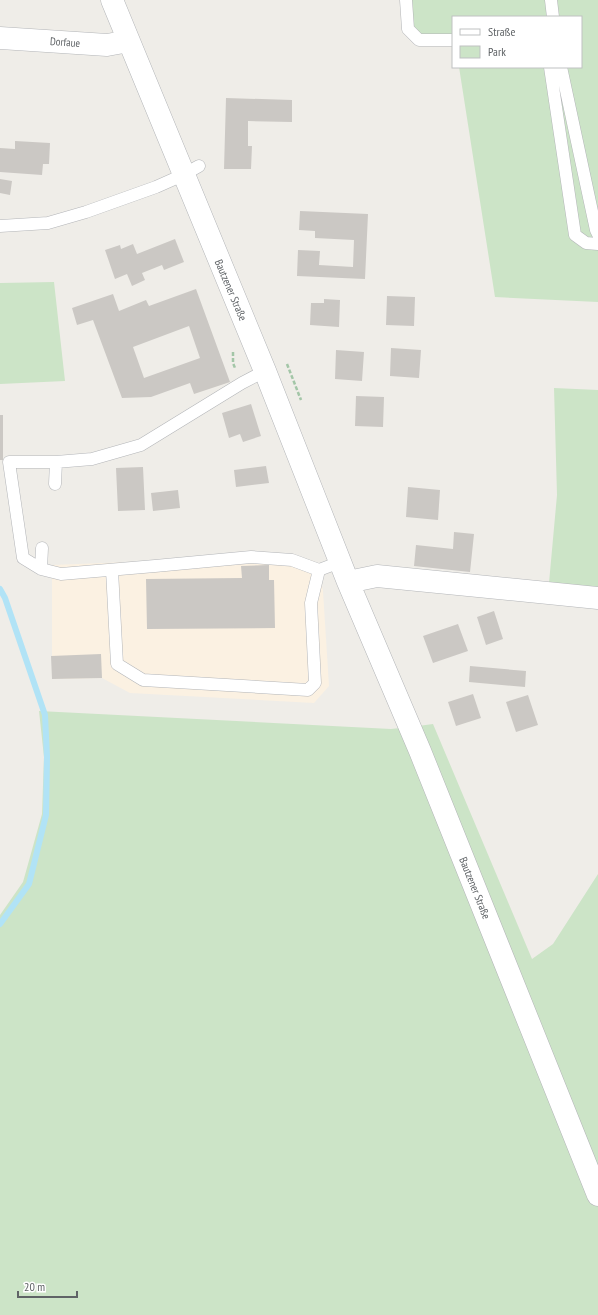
<svg xmlns="http://www.w3.org/2000/svg" width="598" height="1315" viewBox="0 0 598 1315" font-family="'PT Sans Narrow',sans-serif">
<style>
.commercial{fill:#fbf1e2}
.green{fill:#cce4c7}
.lines{fill:none;stroke-linecap:round;stroke-linejoin:round}
.stream{stroke:#b1e3f6;stroke-width:6}
.building{fill:#cbc8c4;fill-rule:evenodd}
.lane-casing{stroke:#b3b5b8;stroke-width:13}
.street-casing{stroke:#b3b5b8;stroke-width:23}
.path{stroke:#a3c6a7;stroke-width:2.5;stroke-dasharray:4 2;stroke-linecap:butt}
.lane{stroke:#fff;stroke-width:12}
.street{stroke:#fff;stroke-width:22}
.labels{text-anchor:middle;stroke-width:4;stroke-linejoin:round;paint-order:stroke}
.street-label{font-size:11px;fill:#5f6366;stroke:#fff}
</style>
<rect width="100%" height="100%" fill="#efede8"/>
<path class="commercial" d="M312,560l7,10 4,21 6,95 -15,17 -184,-10 -28,-15 -50,1v-114l102,-4 137,2z"/>
<path class="green" d="M406,0h192v302l-103,-5 -36,-230h122v-50h-128v23h-34l-11,-11z
M54,282l11,99 -65,3v-101z
M554,388l44,2v197l-49,-4 8,-88z
M39,711l352,18 18,-2 189,471v117h-598v-400l23,-33 19,-68 2,-57z
M433,724l99,235 21,-15 45,-70v320l-187,-467z"/>
<g class="lines">
<path class="stream" d="M0,589l5,9 40,117 2,42 -1,58 -17,69 -29,40"/>
</g>
<path class="building" d="M226,98l66,2v22l-44,-1v25h4l-1,23h-27z
M15,141l35,2 -1,21h-6l-1,11 -42,-3v-24l15,1z
M0,179l12,2 -2,14 -10,-2z
M300,211l68,3 -3,65 -68,-3 1,-26 22,1 -1,14 34,2 1,-27 -39,-2v-7l-16,-1z
M175,239l9,23 -20,8 -2,-5 -20,8 3,7 -13,6 -5,-12 -12,5 -10,-29 15,-5 1,4 12,-5 4,10z
M196,289l34,93 -36,12 -4,-11 -39,14 -29,1 -29,-78 -16,5 -5,-17 41,-14 6,17 27,-11 3,6zM189,326l11,32 -56,20 -11,-31z
M387,296l28,1 -1,29 -28,-1z
M324,299l16,1 -1,27 -29,-2 1,-22h13z
M391,348l30,2 -2,28 -29,-2z
M336,350l28,2 -2,29 -27,-2z
M356,396l28,1 -1,30 -28,-1z
M251,404l10,32 -18,6 -3,-8 -11,4 -7,-25z
M0,415h3v45h-3z
M266,466l3,17 -33,4 -2,-17z
M143,467l2,43 -27,1 -2,-43z
M408,487l32,3 -2,30 -32,-3z
M178,490l2,18 -27,3 -2,-18z
M454,532l20,2 -4,38 -56,-6 2,-21 37,4z
M269,565v15h5l1,48 -128,1 -1,-50 96,-1 -1,-12z
M494,611l9,28 -17,6 -9,-28z
M458,624l10,27 -35,12 -10,-27z
M101,654l1,24 -50,1 -1,-23z
M470,666l56,5 -1,16 -56,-5z
M473,694l8,24 -25,8 -8,-24z
M528,695l10,30 -22,7 -10,-30z"/>
<g class="lines">
<defs>
<path id="lane" d="M406,0l2,29 11,11h34
M551,0l2,17
M550,67l25,168 11,8 12,1
M561,67l35,163 2,4
M0,226l48,-3 38,-11 70,-25 27,-12 16,-9
M56,462l36,-3 49,-14 101,-62 23,-12
M55,484l1,-22h-47l14,96 18,11 20,5 94,-8 96,-9 41,3 27,10 21,-8
M41,569l1,-21
M112,570l5,94 26,16 165,10 7,-7 -4,-80 8,-33"/>
<path id="street" d="M112,0l153,371 83,211 72,169 178,444
M0,38l107,7 22,-4
M348,582l29,-6 221,22"/>
</defs>
<use href="#lane" class="lane-casing"/>
<use href="#street" class="street-casing"/>
<path class="path" d="M233,352v11l2,5
M287,364l14,36"/>
<use href="#lane" class="lane"/>
<use href="#street" class="street"/>
</g>
<g class="labels">
<g class="street-label">
<text transform="translate(65 42) rotate(4)" y="4">Dorfaue</text>
<text transform="translate(231 290) rotate(67)" y="4">Bautzener Straße</text>
<text transform="translate(475 888) rotate(68)" y="4">Bautzener Straße</text>
</g>
</g>
<rect x="452" y="16" width="130" height="52" fill="#ffffff" stroke="#bfc1c2"/>
<rect x="460" y="29" width="20" height="6" fill="#ffffff" stroke="#bfc1c2"/>
<text x="488" y="36" font-size="12" fill="#5f6366">Straße</text>
<rect x="460" y="46" width="20" height="12" fill="#cce4c7" stroke="#bfc1c2"/>
<text x="488" y="56" font-size="12" fill="#5f6366">Park</text>
<path d="M18 1291v6h59v-6" fill="none" stroke="#5f6366" stroke-width="2"/>
<text x="24" y="1291" font-size="12" fill="#5f6366" stroke="#ffffff" stroke-width="3" paint-order="stroke">20 m</text>
</svg>
